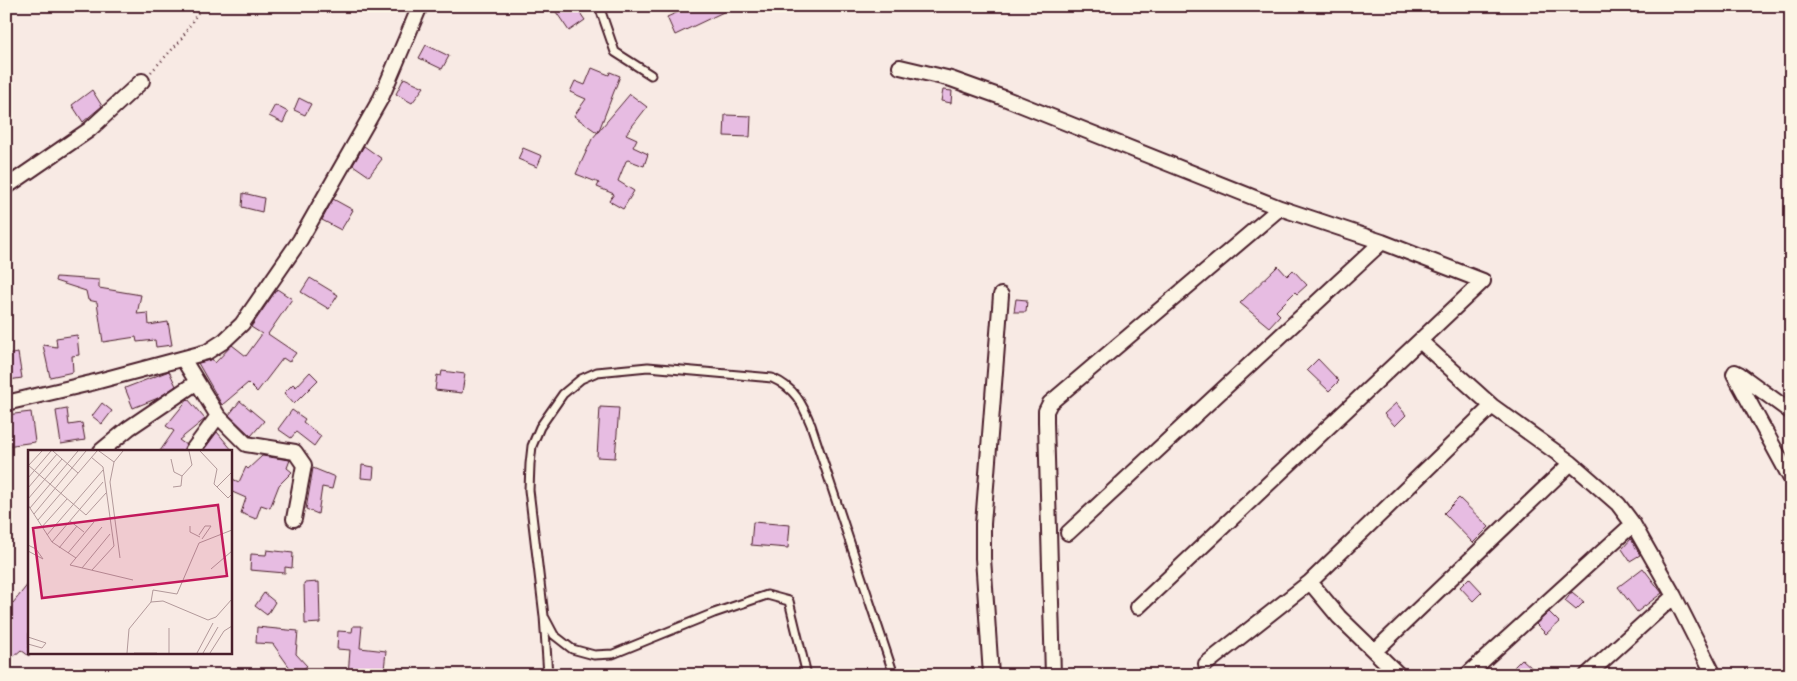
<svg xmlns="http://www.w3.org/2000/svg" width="1797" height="681" viewBox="0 0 1797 681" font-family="Sriracha,sans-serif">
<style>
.building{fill:#e7bce2;stroke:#4a1f2b}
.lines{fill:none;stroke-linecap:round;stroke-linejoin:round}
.service-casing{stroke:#4a1f2b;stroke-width:11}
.minor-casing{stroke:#4a1f2b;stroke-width:18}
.path{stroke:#4a1f2b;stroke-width:2.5;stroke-dasharray:1 4;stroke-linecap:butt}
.service{stroke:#fcf5e5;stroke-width:7}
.minor{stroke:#fcf5e5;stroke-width:14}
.inset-road{fill:none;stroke:#b2999a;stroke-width:1}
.view{fill:#c2185b;fill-opacity:0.15;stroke:#c2185b;stroke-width:2.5}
.inset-edge{fill:none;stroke:#4a1f2b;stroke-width:2.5}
</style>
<rect width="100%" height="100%" fill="#f8eae4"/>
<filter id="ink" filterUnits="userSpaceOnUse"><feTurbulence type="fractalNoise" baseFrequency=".02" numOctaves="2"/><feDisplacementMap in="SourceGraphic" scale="10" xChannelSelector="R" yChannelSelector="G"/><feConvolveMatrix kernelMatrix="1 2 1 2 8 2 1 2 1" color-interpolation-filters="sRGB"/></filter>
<g filter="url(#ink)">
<path class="building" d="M552,6h23l10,14 -16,11z
M692,6h44l-61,29 -8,-18z
M426,45l23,11 -7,13 -23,-11z
M592,68l17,7 1,-3 10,4 -22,57 -24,-17 12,-17 -16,-7 5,-11 10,4z
M404,78l20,9 -12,16 -16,-9z
M92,90l10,16 -19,16 -11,-17z
M943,90l9,1 -1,12 -10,-2z
M630,94l17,13 -21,27 11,5 -4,8 15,7 -4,12 -16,-6 -2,1 -8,20 16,10 -11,18 -14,-8 5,-7 -17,-7 2,-4 -23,-9 16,-35z
M299,98l12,6 -6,11 -11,-5z
M275,105l13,7 -5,11 -14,-7z
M725,115l26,1 -1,21 -26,-1z
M364,146l18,13 -13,17 -16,-11z
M523,148l19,8 -5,11 -19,-8z
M243,193l21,5 -2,14 -20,-5z
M333,199l20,11 -12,20 -19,-10z
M1278,266l9,10 6,-6 14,15 -10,9 -2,-2 -19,19 4,4 -11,12 -29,-24z
M56,277l43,3v8l42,7 -4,19 11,-1 1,12 19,-3 4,23 -16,2 -1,-7 -18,2 -1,-5 -33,5 -6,-40 -9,-2 -2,-9 -31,-10z
M310,278l28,17 -9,14 -28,-17z
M277,289l15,10 -24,35 28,19 -7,9 -6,-4 -26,34 -9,-9 -26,22 -24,-42 14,-4 3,4 17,-18 14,11 16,-22 -11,-7z
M1016,299l11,1 -1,12h-12z
M77,335l2,20 -7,1 1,16 -23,5 -7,-32 14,2 -1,-9z
M18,353l4,25 -13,2 -3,-25z
M1318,359l21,22 -10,10 -22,-21z
M169,371l7,15 -18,12 -25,10 -8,-20z
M442,371l23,3 -3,19 -27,-3 2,-15 4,1z
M310,372l8,8 -24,24 -10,-11 9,-9 3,3z
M188,399l17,20 -26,21 7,5 -3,6h-23l14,-20 -8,-5z
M240,401l24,20 -13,15 -22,-21z
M102,403l10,8 -10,13 -10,-8z
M1396,403l10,12 -11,11 -11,-12z
M600,407l19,1 -4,50 -18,-1z
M67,409l2,16 13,-2 3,17 -24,4 -5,-33z
M292,410l13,9 -2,3 18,14 -7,10 -18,-14 -5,6 -13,-9z
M31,412l4,30 -29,4v-31z
M217,432l16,19h-30z
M262,456l28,4 -3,8 5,4 -13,13 -9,23 -9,-3 -5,14 -15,-6 5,-15 -16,-7v-13l9,4 7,-15 2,2z
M362,465l12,2 -1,12 -12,-1z
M313,468l22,9 -3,12 -10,-2 -4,27 -12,-5z
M1459,498l30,29 -16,16 -29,-30z
M753,522l37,3 -2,23 -37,-3z
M1631,539l9,16 -10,6 -8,-12z
M267,550l26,3 -1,15 -7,-1v6l-35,-3 1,-16 15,1z
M1643,568l19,25 -25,19 -19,-25z
M1469,578l13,14 -9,9 -13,-14z
M319,582l1,41 -15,1 -1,-41z
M29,583v73l-8,-6 -15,13v-55l5,-7 2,2z
M1572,592l12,10 -8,8 -11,-9z
M264,593l11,9 -8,13 -12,-9z
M1549,612l10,10 -13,12 -10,-10z
M353,626h9l-2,22 26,3 -2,19 -25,-2v7h-11l2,-25 -13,-1 1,-18 14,1z
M257,627l41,4 -2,23 11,12 -12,9 -22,-31 -17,-1z
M1522,659l10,9 -7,7h-3l-8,-8z"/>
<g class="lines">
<defs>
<path id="service" d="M599,6l16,46 36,23
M545,618l9,17 18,14 22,6 19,-1 101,-41 53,-18 22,6 18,74
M548,675l-4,-59 -15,-126 1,-26 2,-18 8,-19 23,-33 18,-15 16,-7 51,-5 124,11c23,10 30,25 39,47l83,250"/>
<path id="minor" d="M900,67l51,12 53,19 276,110 102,34 101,39 -345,326
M6,187l83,-57 53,-49
M1420,341l72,65 79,57 47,41 15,20 41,72 40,79
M183,359l35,57 28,28 49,8 9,13 -10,54
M6,403l85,-20 116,-31 17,-11 18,-17 58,-84 81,-142 39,-92
M1791,412l-52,-38 -4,-2 -1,2 57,105
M101,451l28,-23 68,-46
M192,451l26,-35
M1068,533l314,-291
M1310,582l29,35 60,58
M1375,651l196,-188
M1206,664l104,-82 182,-176
M991,675l-8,-117v-34l18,-229
M1053,675l-7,-253v-11l4,-8 230,-195
M1467,675l166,-151
M1587,675l87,-79"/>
</defs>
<use href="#service" class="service-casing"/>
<use href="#minor" class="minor-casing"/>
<path class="path" d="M151,72l29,-31 22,-35"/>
<use href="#service" class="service"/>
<use href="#minor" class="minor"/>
</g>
</g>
<g transform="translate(28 450)">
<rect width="204" height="204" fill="#f8eae4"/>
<path class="inset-road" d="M25,1l25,22M71,1l15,11 9,-11M172,1l17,18 -3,15 14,14 4,-4M63,7l12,10 11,79 -22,24M143,9l3,13 8,4 10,-11 -3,-14M86,12l-4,20 10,76M0,15l58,50 20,-22M0,16l14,-15M0,28l23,-27M145,37l8,-1 1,-10M189,37l15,-15M0,38l29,-34M0,49l34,-40M0,55l24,37 24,16M2,58l48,-57M6,64l52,-63M10,70l59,-69M42,71l14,11M162,76v6l10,5M74,77l-32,38 63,15M13,78l26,-29M19,85l56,-65M171,85l6,-9h6l-9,13M24,92l51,-60M0,95l8,4 7,10M31,98l18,-22M0,101l15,8M40,103l26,-31M54,118l28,-34M183,119l21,-18M123,152l2,-12 24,4 22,-51 33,-13M141,178v25M0,187l18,6 -4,5 -14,-4M99,203l2,-24 22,-27 12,-1 45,19 8,-3 16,-18M106,203h23M169,203l16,-30M175,203l15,-26M182,203l14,-22 8,-5"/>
<path class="view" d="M190,55l9,71 -185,22 -9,-70z"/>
<rect width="204" height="204" class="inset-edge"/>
</g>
<rect width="1797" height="681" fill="none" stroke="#fcf5e5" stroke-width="25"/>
<rect x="12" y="12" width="1772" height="656" fill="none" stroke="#4a1f2b" stroke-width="2" filter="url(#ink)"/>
</svg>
